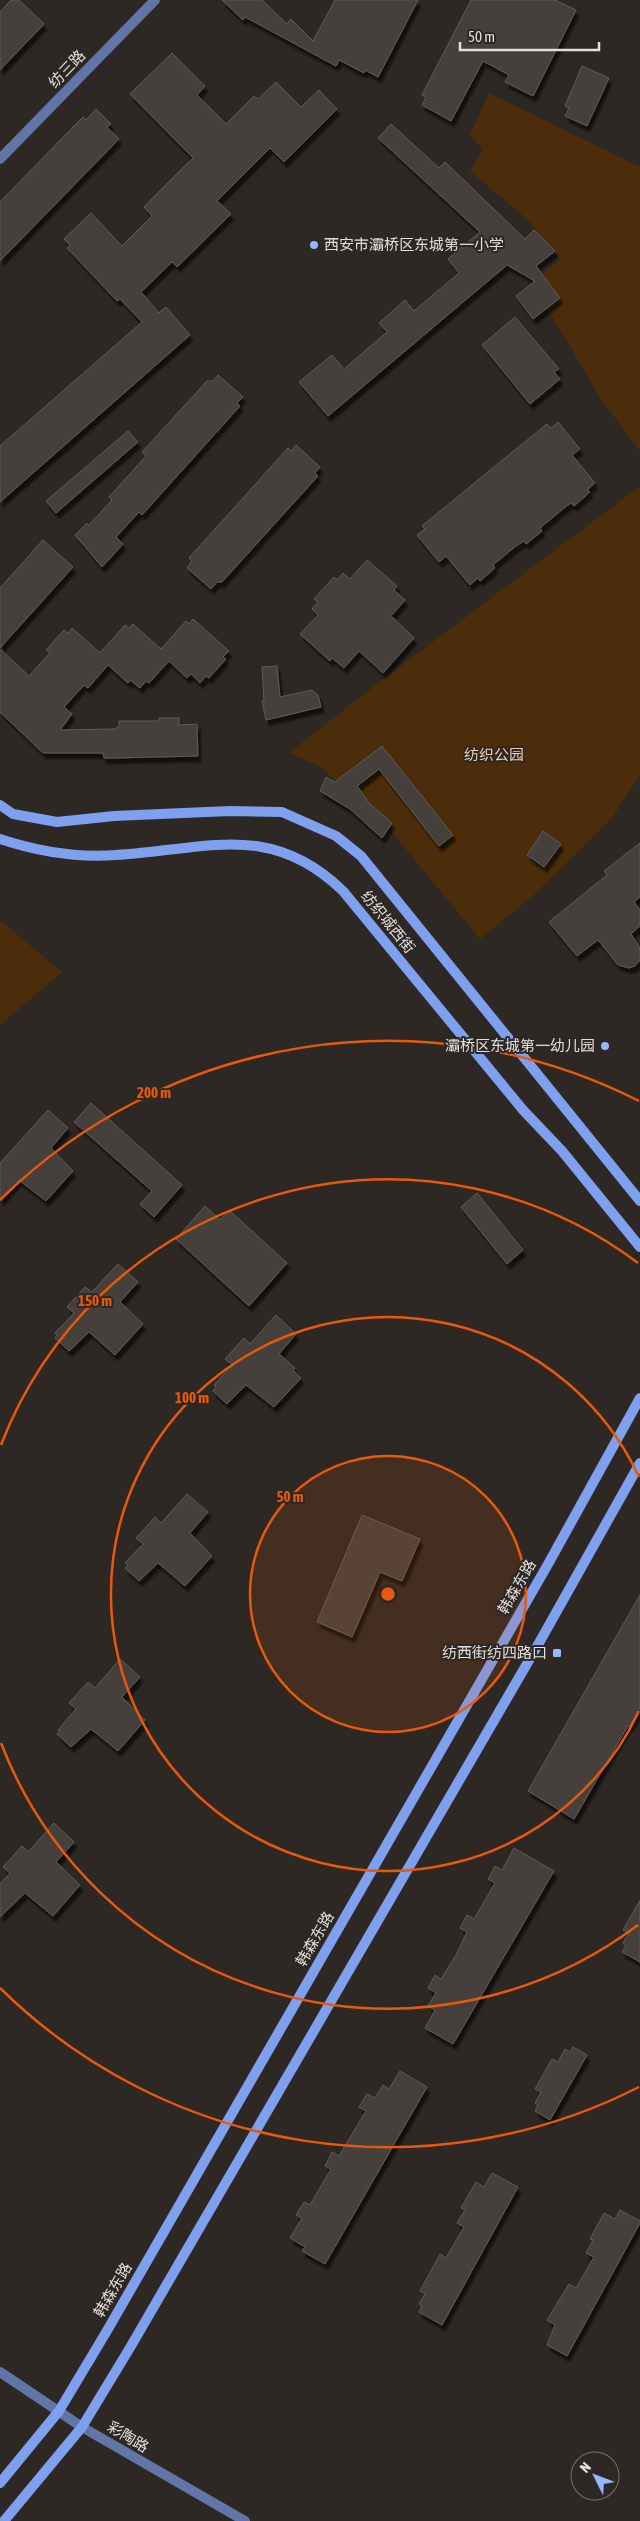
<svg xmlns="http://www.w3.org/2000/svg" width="640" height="2521" viewBox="0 0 640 2521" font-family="'Asap Condensed','Noto Sans SC',sans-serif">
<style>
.green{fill:#4c2d0b}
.building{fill:#443f3b;stroke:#605b56;filter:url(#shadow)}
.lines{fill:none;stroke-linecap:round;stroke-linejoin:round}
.tertiary{stroke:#6175a6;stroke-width:10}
.secondary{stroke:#7fa0ee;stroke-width:10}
.ring{fill:none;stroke:#e8590c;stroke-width:2.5}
.poi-dot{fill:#97b6fd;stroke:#2d2824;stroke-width:2}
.labels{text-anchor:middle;stroke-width:4;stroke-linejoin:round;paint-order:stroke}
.street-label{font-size:15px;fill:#e2dfdc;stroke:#2d2824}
.poi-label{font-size:15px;fill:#e2dfdc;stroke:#2d2824;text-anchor:end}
.park-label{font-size:15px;fill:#f4cfaf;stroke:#2d2824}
.centre{fill:#e8590c;stroke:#2d2824;stroke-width:2.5}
.ring-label{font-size:15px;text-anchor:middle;font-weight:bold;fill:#e8590c;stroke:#2d2824;stroke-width:4;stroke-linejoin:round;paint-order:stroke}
</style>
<defs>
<filter id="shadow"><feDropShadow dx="3" dy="5.5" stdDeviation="1" flood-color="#0009"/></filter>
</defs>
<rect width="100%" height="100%" fill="#2d2824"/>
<path class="green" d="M489,93l151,74v284l-39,-52 -69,-117 28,-22 -32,-40 -58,-49 13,-22 -13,-14z
M640,486v289l-28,43 -79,78 -53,43 -90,-109 -35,-34 -36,-30 -30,-13 93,-73z
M0,920l62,52 -62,53z"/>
<path class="building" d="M11,0h8l25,24 -44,46v-58z
M222,0h40l25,24 4,-5 22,22 22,-41h83l-40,77 -13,-7 -1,3 -25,-13 -3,6 -91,-49 -2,3z
M471,0h84l21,10 -43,86 -28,-14 4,-7 -26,-14 -32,60 -29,-16 4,-8 -4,-2z
M172,53l33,33 -8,9 29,29 28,-28 4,3 18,-17 25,25 18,-17 18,19 -53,53 -14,-14 -53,53 14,13 -54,53 -5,-5 -31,30 18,21 7,-6 24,28 -190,167v-56l142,-124 -22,-23 -3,2 -50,-53 3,-3 -6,-6 27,-26 31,33 30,-30 -8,-9 49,-49 -63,-64z
M582,66l27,12 -22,48 -22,-10 4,-8 -4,-2z
M96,109l15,15 -4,3 12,12 -119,122v-59l71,-73 12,-12 3,3z
M391,124l48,44 6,-6 80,77 9,-9 21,21 -19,15 24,32 -27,21 -17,-23 19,-15 -28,-16 -179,151 -29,-34 33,-27 12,14 43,-37 -8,-9 26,-23 9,11 45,-38 -11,-14 32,-27 -102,-94z
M515,317l44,52 -5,3 6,7 -30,25 -48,-59z
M218,375l25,22 -6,6 3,3 -98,109 -3,-3 -23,25 7,7 -21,23 -27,-32 12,-12 2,2 23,-25 -3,-3 37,-41 -4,-4 65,-71h6z
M558,422l22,27 -8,6 23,28 -8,7 3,2 -16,14 -3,-3 -7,5 -24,20 2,3 -16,13 -2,-3 -8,5 -23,19 2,3 -15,13 -2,-3 -8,7 -24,-29 -7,6 -22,-27 8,-6 -3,-3 78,-64 47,-38 4,4z
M128,431l10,11 -82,71 -10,-12z
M296,445l24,22 -5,6 3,3 -96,106h-5l-6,7 -24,-21 5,-7 -3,-3 99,-110 3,3z
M43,540l30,27 -73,81v-60z
M367,560l30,26 -3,4 11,10 -14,16 23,22 -31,35 -24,-22 -15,17 -12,-10 -2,3 -30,-27 18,-19 -6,-6 6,-7 -4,-3 20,-22 3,3 6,-7 7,6z
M193,619l36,32 -6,6 3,2 -17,19 -3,-2 -6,7 -9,-9 -4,4 -18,-17 -20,22 -3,-2 -6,7 -10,-8 -2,3 -20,-18 -20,23 -4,-3 -20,22 8,7 -12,16 54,-1 5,-2v-6h40v-3h20v7l18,-1 1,32 -84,2h-10l-1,-5h-60l-43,-41v-63l29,27 21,-23 -4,-3 18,-20 4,3 4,-5 28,25 25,-28 4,3 4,-4 28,25 25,-28 3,3z
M277,666l3,31 32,-7 6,5 3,12 -55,13 -4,-19h2l-2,-34z
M382,746l71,89 -14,11 -60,-77 -22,17 13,18 22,19 -10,15 -32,-29 -30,-18 6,-14 9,5z
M543,831l18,13 -17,23 -17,-12z
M640,843v54l-6,5 6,8v16l-9,8 9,14v12l-5,6 -6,2 -11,-3 -20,-25 -21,16 -28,-34 58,-47 -3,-4z
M91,1103l91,82 -28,32 -14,-13 12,-13 -78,-69z
M48,1110l20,18 -17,20 22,23 -27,30 -27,-21 -19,21v-38z
M477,1193l46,57 -16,14 -46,-57z
M205,1206l15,14 9,-10 58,53 -38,43 -73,-67z
M118,1264l20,18 -18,20 23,22 -28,31 -26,-23 -20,19 -14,-13 2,-3 -2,-2 19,-20 -7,-6 18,-20 7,5z
M276,1315l20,19 -17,20 16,14 -2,2 8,8 -27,29 -28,-22 -19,19 -14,-13 3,-4 -2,-2 18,-20 -7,-6 19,-21 6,6z
M187,1494l21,18 -18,21 22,23 -27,30 -27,-23 -19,18 -14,-13 3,-2 -3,-3 18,-19 -7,-6 19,-21 6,6z
M362,1515l58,24 -18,42 -22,-9 -28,65 -35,-15z
M640,1595v113l-11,19 -1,-1 -54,93 -46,-28z
M120,1659l20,18 -18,20 23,23 -27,31 -27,-22 -20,18 -14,-13 3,-3 -2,-1 18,-21 -7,-6 19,-21 7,6z
M54,1823l20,19 -18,20 24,23 -27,31 -28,-23 -25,24v-33l10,-11 -7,-6 19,-21 6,6z
M514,1848l40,23 -101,173 -28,-16 10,-18 -7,-4 8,-13 -8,-5 7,-13 6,4 15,-24 11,-23 -7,-4 7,-13 7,4 21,-36 -7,-4 7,-13 7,4z
M640,1900v62l-18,-10 4,-7 -3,-2 6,-10 -6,-3z
M573,2047l14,8 -37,65 -15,-9 3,-6 -3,-2 6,-11 -6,-3 17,-30 6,3 7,-13 5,3z
M400,2071l27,16 -102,177 -23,-13 3,-4 -15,-9 12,-20 -6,-3 8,-13 6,3 21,-36 -6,-3 7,-14 7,4 27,-45 -7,-4 8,-13 8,4 8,-13 6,4z
M492,2173l26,14 -76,138 -23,-13 3,-6 -3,-2 6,-10 -5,-3 20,-37 6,4 18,-31 -7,-4 8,-13 -4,-2 15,-26 8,5z
M620,2210l20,11v2l-73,133 -20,-11 8,-20 -8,-5 22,-36 7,4 18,-31 -8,-4 7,-13 -3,-1 14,-26 11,6z"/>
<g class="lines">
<path class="tertiary" d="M0,159l155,-159
M0,2372l82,55 163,94"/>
<path class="secondary" d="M0,805l13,9 44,8 57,-6 116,-5 52,1 54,24 25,20 279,345
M0,839c39,13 75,19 116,16 89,-5 154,-35 227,36l180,219 39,41 78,96
M0,2483l59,-72 49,-82 439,-763 93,-168
M4,2521l78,-94 49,-81 408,-703 101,-180"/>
</g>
<circle cx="388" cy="1594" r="138" fill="#e8590c" fill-opacity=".12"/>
<g class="ring">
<circle cx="388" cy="1594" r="138"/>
<path d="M639 1711A277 277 0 1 1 639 1477"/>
<path d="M638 1925A415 415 0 0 1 1 1743M1 1445A415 415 0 0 1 638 1263"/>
<path d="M639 2087A553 553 0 0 1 0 1988M0 1200A553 553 0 0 1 639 1101"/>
</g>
<g class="poi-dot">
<circle cx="314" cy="245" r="5"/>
<circle cx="605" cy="1046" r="5"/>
<rect x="552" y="1648" width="10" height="10" rx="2.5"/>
</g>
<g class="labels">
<g class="street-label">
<text transform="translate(67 69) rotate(-46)" y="5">纺三路</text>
<text transform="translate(388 922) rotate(51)" y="5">纺织城西街</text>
<text transform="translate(517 1587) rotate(-60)" y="5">韩森东路</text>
<text transform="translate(315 1939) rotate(-60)" y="5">韩森东路</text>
<text transform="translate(113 2290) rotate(-60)" y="5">韩森东路</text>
<text transform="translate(128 2437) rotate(31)" y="5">彩陶路</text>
</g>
<g class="poi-label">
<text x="324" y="250" text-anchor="start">西安市灞桥区东城第一小学</text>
<text x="595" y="1051">灞桥区东城第一幼儿园</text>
<text x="547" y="1658">纺西街纺四路口</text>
</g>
<g class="park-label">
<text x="494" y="760">纺织公园</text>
</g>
</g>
<circle cx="388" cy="1594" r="8" class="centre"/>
<g class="ring-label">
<text x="154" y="1098">200 m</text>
<text x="95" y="1306">150 m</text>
<text x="192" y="1403">100 m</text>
<text x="290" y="1502">50 m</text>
</g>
<g transform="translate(595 2476) rotate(312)"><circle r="24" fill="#2d2824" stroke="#75716e"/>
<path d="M0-4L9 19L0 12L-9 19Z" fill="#97b6fd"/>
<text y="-8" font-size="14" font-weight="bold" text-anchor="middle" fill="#e2dfdc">N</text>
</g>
<path d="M460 42v8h139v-8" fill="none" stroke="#e2dfdc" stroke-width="2.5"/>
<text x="468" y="42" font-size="15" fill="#e2dfdc" stroke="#2d2824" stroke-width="4" paint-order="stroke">50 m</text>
</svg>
